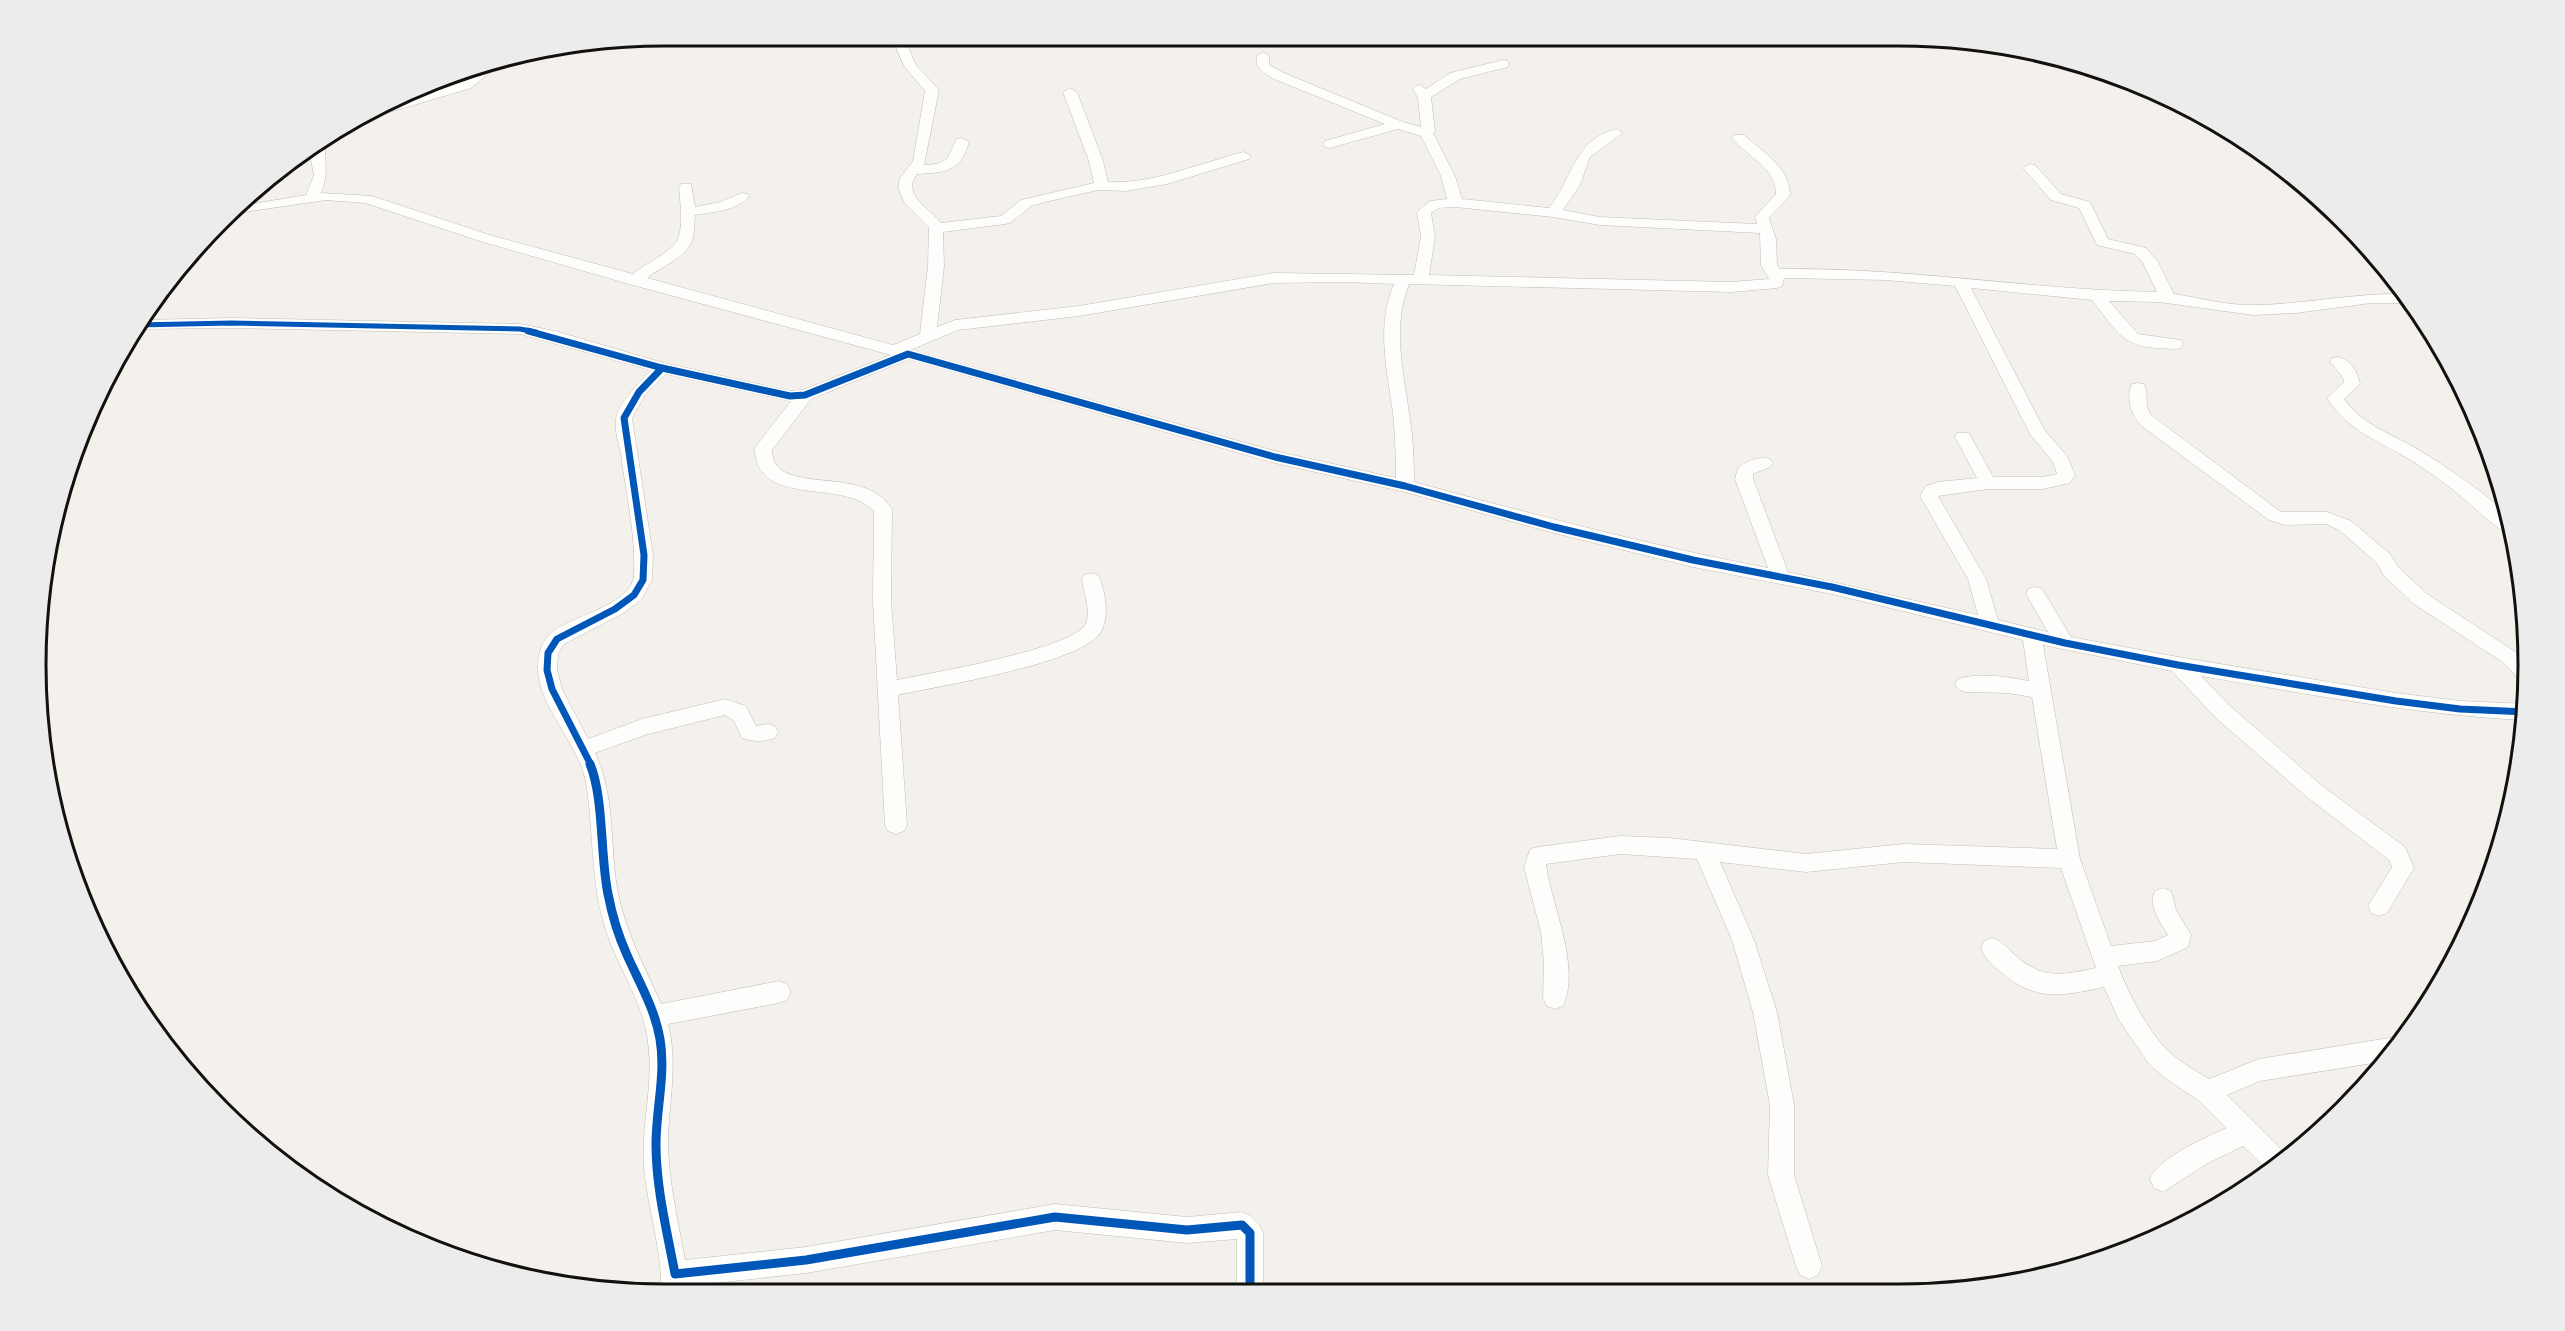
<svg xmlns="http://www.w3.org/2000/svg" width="2565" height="1331" viewBox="0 0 2565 1331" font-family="'Archivo Narrow',sans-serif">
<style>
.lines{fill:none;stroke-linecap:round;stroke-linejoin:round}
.minor-casing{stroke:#bfbdb9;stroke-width:1}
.minor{fill:#fdfdfc;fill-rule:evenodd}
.cycleway-far2-casing{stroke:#fff;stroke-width:8}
.cycleway-far1-casing{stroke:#fff;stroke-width:10}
.cycleway-casing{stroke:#fff;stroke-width:13}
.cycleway-far2{stroke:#0057b8;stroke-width:5}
.cycleway-far1{stroke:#0057b8;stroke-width:7}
.cycleway{stroke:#0057b8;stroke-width:9}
.rim{fill:none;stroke:#13110e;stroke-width:3}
</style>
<rect width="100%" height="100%" fill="#f4f1ec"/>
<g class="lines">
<defs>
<path id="minor" d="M891,36h12l13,29 23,25 -15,75c26,-1 22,-6 33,-26l5,-1 7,4c-9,31 -23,30 -52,32 -16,22 13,34 24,49l60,-7 20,-16 73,-17 -5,-22 -26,-69 7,-4 7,4 26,69 5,21c48,2 90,-19 136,-30l7,4 -2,3 -82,25 -41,7 -28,-1 -53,12 -14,4 -21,17 -5,1 -62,8 1,34 -7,61 18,-7 124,-14 195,-33 140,2 7,-38 -4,-25 13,-11 17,-2 -6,-23 -20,-40 -23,-7 -68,19 -5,-1 -2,-3 2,-3 60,-17 -111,-45c-10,-6 -19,-10 -17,-23l6,-4 6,4v9l15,8 119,49 18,5 -3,-29 -5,-9 2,-3 5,-1 6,4 24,-16 53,-13 5,1 1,3 -1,3 -48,12 -29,18 4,34 -2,2 22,43 7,23 87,9c23,-28 25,-69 67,-79l7,4 -33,24 -10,28 -17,25 37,7 157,7 -2,-7 21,-23c0,-27 -29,-37 -44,-56l2,-3h10c19,17 46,33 46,60l-21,23 7,21 1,26 3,4c128,-2 250,21 377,23l-14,-29 -8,-9 -38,-9 -18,-37 -28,-8 -28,-32 7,-4 5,1 26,29 29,8 18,37 38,9 12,14 16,32c26,4 55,12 82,11 50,-1 98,-12 148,-11l7,9h-40l-75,10 -43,2 -94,-13 -50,-1 29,33 43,6 2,4 -2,4c-8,2 -16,0 -24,0 -37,-2 -43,-21 -65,-48l-121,-12 74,143 22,25 8,19 -5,8 -27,6h-55l-50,7 48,83 12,41 50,12 -22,-38 2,-5 7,-2 7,2 29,48 107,20 218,36 64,8 68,3 -3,16c-109,-5 -216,-26 -324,-44l28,29 92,80 84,62 9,21 -27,45 -8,3 -8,-3 -3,-7 24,-39 -3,-7 -82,-63 -92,-80 -43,-46 -129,-26 37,214 31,87 44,-5 13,-6c-8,-13 -20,-29 -13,-44l8,-3 8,3 5,19 15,25 -3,12 -31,14 -39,5c10,27 29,63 49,84 13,12 27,20 42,29l50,-20 136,-22 6,2 -15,22 -126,20 -33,14 63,63 -20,14 -27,-26 -35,17 -45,29 -9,-4 -4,-9c10,-23 54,-40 76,-51l-28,-28 -33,-22 -16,-14 -30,-44 -15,-33c-41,9 -68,15 -102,-14 -9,-7 -17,-15 -21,-25l3,-7 8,-3c10,3 15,10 23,17 27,25 48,20 81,13l-35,-100 -157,-6 -98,10 -86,-10 34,78 23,72 17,93v70l28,91 -4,9 -9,4 -9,-4 -4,-9 -28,-91 2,-70 -17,-93 -21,-72 -35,-81 -77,-5 -74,10c5,41 35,101 17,142l-8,3 -8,-3 -4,-8 1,-34 -3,-32 -17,-65 6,-18 8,-2 82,-11 50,2 136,16 98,-10 153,5 -25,-152 -24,-4 -43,-1 -7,-3 -3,-5 3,-5c21,-7 50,-2 71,2l-6,-41 -191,-46 -139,-27 -139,-34 -149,-41 -130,-29 -366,-104 -98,40 -39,51c0,3 1,10 3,13 17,29 92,4 117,46l-1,92 6,79c33,-7 171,-30 188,-55 7,-11 -1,-33 -3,-45l2,-5 7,-2 7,2c8,16 13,48 -1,62 -31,29 -154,48 -199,58l9,130 -3,6 -8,3 -8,-3 -3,-6 -12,-224 1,-90c-28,-30 -96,-8 -115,-44 -3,-5 -3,-12 -5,-18l37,-48 -125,-27 -21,21 -13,23 21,137 -1,25 -11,20 -19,14 -58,30 -6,10 -1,16 5,19 26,50 54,-20 83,-20 21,7 10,20 12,-2 7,2 3,6 -3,6c-13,4 -21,4 -33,0l-8,-17 -9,-6 -80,20 -50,18c21,43 14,94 23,140 8,40 27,74 43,111l118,-23 8,3 4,8 -4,8 -8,3 -111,21c10,39 1,77 0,116 0,40 10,80 17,120l121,-13 249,-43 132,13 55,-5 9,4 8,8 4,9v59h-26v-53l-50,4 -132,-13 -249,43 -118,13 -1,7 -26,1c2,-42 -13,-84 -17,-126 -3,-42 10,-84 4,-126 -5,-42 -33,-78 -44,-118 -14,-47 -10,-94 -18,-141 -7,-40 -49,-77 -48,-116 0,-12 3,-24 12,-33 19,-18 82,-28 84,-59 2,-40 -8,-81 -13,-121 -2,-10 -7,-25 -5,-35 2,-15 24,-38 35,-49l-131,-36 -289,-6 -96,1 5,-9 91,-2 289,6 35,7 109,32 126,28 13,-1 88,-35 -262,-71 -146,-42 -118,-39 -39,-3 -95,14 9,-8 66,-11 8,-20 -4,-20 1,-8 13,-9 2,3c-3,23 4,28 -5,52l51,3 121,40 140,38c12,-10 30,-18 39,-27 14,-12 8,-43 7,-60l2,-3h10l4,23 25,-5 22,-9 5,1 2,3c-13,14 -36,15 -54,18 -1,8 0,21 -4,28 -7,16 -31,24 -44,35l246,67 27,-11 8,-68 1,-38 -25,-26 -6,-15 2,-9 13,-17 12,-70 -21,-25zM1455,207l98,10 47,8 160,8 1,32 8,14 -38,3 -302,-7 6,-38 -4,-24 8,-5zM1784,278l102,2 69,6 75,148 23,28 4,12 -14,3h-50l-24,-44h-12l-2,4 22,41 -39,4 -12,4 -6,10 48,83 10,36 -190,-43 -35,-93v-5l17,-7 3,-4 -3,-4c-11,-3 -23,2 -32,9l-3,11 33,89c-120,-23 -237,-54 -354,-86 0,-23 -1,-46 -5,-69 -6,-44 -17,-86 0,-129l322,8 46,-4 5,-2zM1346,282l48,2c-18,42 -7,85 -1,129 2,21 3,43 3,65l-121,-27 -365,-101 48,-20 121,-14 195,-33z
M592,44l-6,4 -88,18 -27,22 -111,33h-10l34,-16 77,-23 21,-18 71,-17z
M2338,357c13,3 20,15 22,27l-16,15c16,23 44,34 68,47 18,10 89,56 96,72 3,5 3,12 5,18 -11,-1 -52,-41 -65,-50 -15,-11 -30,-22 -46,-31 -29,-16 -57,-28 -75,-57l17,-16 -2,-6 -12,-14 2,-4z
M2138,383l6,1c5,10 0,21 7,31l130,97h46l24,9 39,33 8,13 29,27 93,61 6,6 1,22 -7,-3 -16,-17 -90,-59 -30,-28 -7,-13 -38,-33 -13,-6 -41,1 -16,-5 -126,-93c-11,-10 -18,-28 -11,-43z
M38,620l7,2 3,5 -3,5 -8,2z"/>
</defs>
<use href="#minor" class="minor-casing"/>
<use href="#minor" class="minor"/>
<defs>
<path id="cycleway-far2" d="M137,325l94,-2 289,6 16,3"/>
<path id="cycleway-far1" d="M528,331l134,37 128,28 15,-1 103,-41 367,103 130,29 149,41 139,33 139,27 233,56 113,22 218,36 64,8 67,3
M591,765l-39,-76 -5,-19 1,-17 9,-14 58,-30 19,-14 9,-15 1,-25 -20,-137 15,-26 23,-24"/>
<path id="cycleway" d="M590,764c14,34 10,91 18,130 4,21 10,41 19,61 12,27 28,54 33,84 6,35 -4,70 -4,105 0,44 11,87 19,130l131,-14 249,-43 132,13 55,-5 8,8v59"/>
</defs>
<use href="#cycleway-far2" class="cycleway-far2-casing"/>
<use href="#cycleway-far1" class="cycleway-far1-casing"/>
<use href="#cycleway" class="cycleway-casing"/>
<use href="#cycleway-far2" class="cycleway-far2"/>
<use href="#cycleway-far1" class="cycleway-far1"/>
<use href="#cycleway" class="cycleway"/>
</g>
<path d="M0 0H2565V1331H0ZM665 46H1899A619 619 0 0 1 2518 665V665A619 619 0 0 1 1899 1284H665A619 619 0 0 1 46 665V665A619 619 0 0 1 665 46Z" fill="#ececec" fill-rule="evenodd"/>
<path class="rim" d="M665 46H1899A619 619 0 0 1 2518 665V665A619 619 0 0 1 1899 1284H665A619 619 0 0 1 46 665V665A619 619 0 0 1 665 46Z"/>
</svg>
